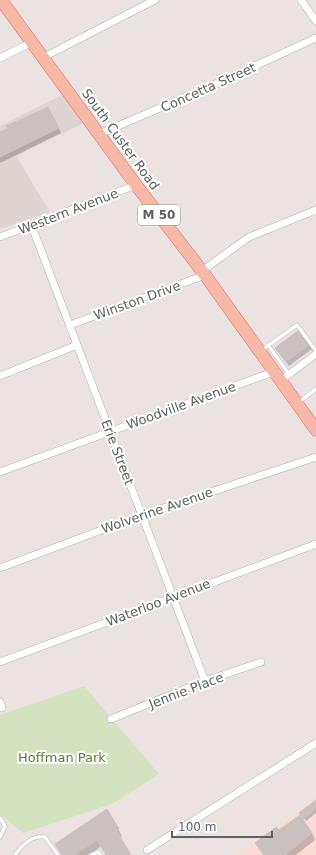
<svg xmlns="http://www.w3.org/2000/svg" width="316" height="855" viewBox="0 0 316 855" font-family="'DejaVu Sans',sans-serif">
<style>
.commercial{fill:#fbdbd7}
.education{fill:#ded4d2}
.green{fill:#d5e2bf}
.shadow{fill:#0003}
.building{fill:#c9c0c0;stroke:#d0c1c0}
.lines{fill:none;stroke-linecap:round;stroke-linejoin:round}
.service-casing{stroke:#abb1b1;stroke-width:4.5}
.minor-casing{stroke:#abb1b1;stroke-width:8}
.primary-casing{stroke:#e76a5f;stroke-width:13}
.service{stroke:#fff;stroke-width:3.5}
.minor{stroke:#fff;stroke-width:7}
.primary{stroke:#f9b9a9;stroke-width:12}
.labels{text-anchor:middle;stroke-width:4;stroke-linejoin:round;paint-order:stroke}
.shield{fill:#fff;stroke:#8c9090;stroke-width:1}
.shield-label{font-size:12px;font-weight:bold;fill:#5a6160}
.street-label{font-size:13px;fill:#5a6160;stroke:#fff}
.park-label{font-size:13px;fill:#5f7a38;stroke:#fff}
</style>
<rect width="100%" height="100%" fill="#ebe3e1"/>
<path class="commercial" d="M316,799v56h-80l18,-14z"/>
<path class="education" d="M62,95l22,28 -68,33 34,56 -50,17v-103z"/>
<path class="green" d="M84,686l75,88 -47,30 -89,29 -23,-19v-99z"/>
<path class="shadow" d="M51,113l10,20 -61,30v-30z
M309,344l3,5 -23,17 -13,-17z
M46,750l2,4 -2,1 -2,-3z
M316,801v12l-10,8 -4,-5z
M107,810l15,26 -2,1 10,18h-23l-5,-9 -14,9h-25z
M279,832l33,1 3,7 -19,15h-32l-4,-6z"/>
<path class="building" d="M48,107l11,21 -59,29v-25l8,-4 -2,-2z
M299,330l11,14 -24,18 -11,-14z
M316,800v9l-13,10 -4,-6z
M107,809l12,20 -2,2 14,24h-25l-9,-15 -23,15h-12l-7,-11z
M300,815l12,18 -27,22h-21l-9,-12 21,-16 3,3z"/>
<g class="lines">
<defs>
<path id="service" d="M268,345l21,29
M262,350l35,-25 19,26
M299,402l17,-13
M0,818l5,8 -5,11
M15,855c7,-10 17,-20 30,-18l13,18
M91,855l7,-3 3,3"/>
<path id="minor" d="M301,0l15,21
M44,57l111,-57
M0,58l32,-16
M99,134l110,-47 107,-49
M31,224l174,457
M0,237l136,-52
M202,271l47,-34 67,-27
M70,325l135,-50
M0,376l77,-31
M280,381l36,-27
M0,472l273,-100
M0,568l142,-53 174,-58
M0,662l316,-118
M0,702l2,6
M111,719l94,-38 56,-19
M147,850l169,-107"/>
<path id="primary" d="M1,0l135,185 69,90 111,155"/>
</defs>
<use href="#service" class="service-casing"/>
<use href="#minor" class="minor-casing"/>
<use href="#primary" class="primary-casing"/>
<use href="#service" class="service"/>
<use href="#minor" class="minor"/>
<use href="#primary" class="primary"/>
</g>
<g class="labels">
<rect class="shield" x="138" y="205" width="42" height="20" rx="3"/>
<g class="shield-label">
<text x="159" y="219">M 50</text>
</g>
<g class="street-label">
<text transform="translate(208 87) rotate(-24)" y="5">Concetta Street</text>
<text transform="translate(121 139) rotate(54)" y="5">South Custer Road</text>
<text transform="translate(68 211) rotate(-21)" y="5">Western Avenue</text>
<text transform="translate(137 300) rotate(-20)" y="5">Winston Drive</text>
<text transform="translate(181 405) rotate(-20)" y="5">Woodville Avenue</text>
<text transform="translate(118 452) rotate(69)" y="5">Erie Street</text>
<text transform="translate(157 510) rotate(-19)" y="5">Wolverine Avenue</text>
<text transform="translate(158 602) rotate(-21)" y="5">Waterloo Avenue</text>
<text transform="translate(186 690) rotate(-21)" y="5">Jennie Place</text>
</g>
<g class="park-label">
<text x="62" y="762">Hoffman Park</text>
</g>
</g>
<path d="M172 831v6h100v-6" fill="none" stroke="#5a6160" stroke-width="2"/>
<text x="178" y="831" font-size="12" fill="#5a6160" stroke="#ffffff" stroke-width="3" paint-order="stroke">100 m</text>
</svg>
